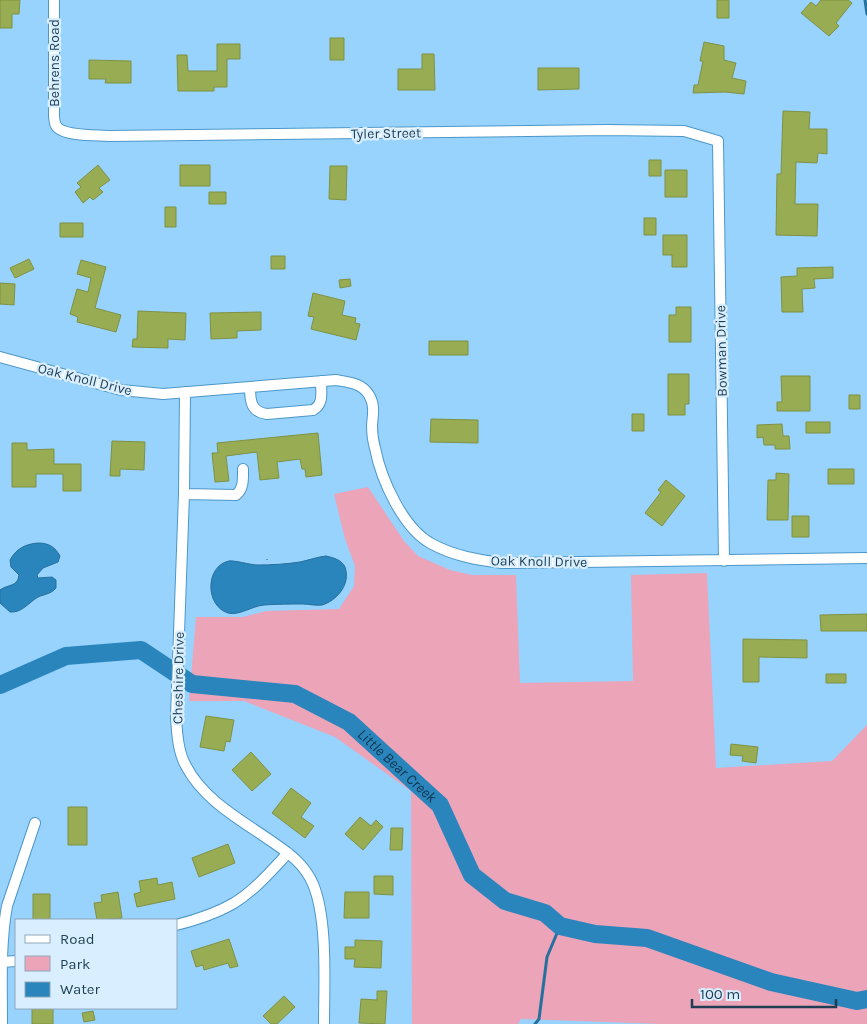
<svg xmlns="http://www.w3.org/2000/svg" width="867" height="1024" viewBox="0 0 867 1024" font-family="Karla,sans-serif">
<style>
.green{fill:#eca4b9}
.water{fill:#2985bc;stroke:#26709d}
.lines{fill:none;stroke-linecap:round;stroke-linejoin:round}
.stream{stroke:#26709d;stroke-width:3}
.river{stroke:#2985bc;stroke-width:18}
.building{fill:#98ad53;stroke:#7f9143}
.minor-casing{stroke:#4c97c9;stroke-width:12}
.path{stroke:#6493b4;stroke-width:2;stroke-dasharray:1 4;stroke-linecap:butt}
.minor{stroke:#fff;stroke-width:10}
.labels{text-anchor:middle;stroke-width:4.5;stroke-linejoin:round;paint-order:stroke}
.street-label{font-size:14px;fill:#1f3e54;stroke:#d9efff}
.water-label{font-size:15px;font-style:italic;fill:#10354d;stroke:#d9efff}
</style>
<rect width="100%" height="100%" fill="#98d3fd"/>
<path class="green" d="M368,487l36,54 14,15 32,14 22,5h44l4,108 113,-2 -2,-106 76,-2 9,195 116,-7 35,-36v299h-206l-140,-5 -3,5h-106l-1,-233 -76,-54 -91,-36h-55l7,-84h47l23,-6 73,-2 15,-23 1,-20 -10,-27 -11,-45z"/>
<path class="water" d="M38,543c11,0 17,4 22,13l-2,6 -15,6 -6,7 1,3 14,-1 4,3v8c-5,6 -11,6 -18,9 -10,6 -16,16 -28,15l-10,-9v-13c8,-6 18,-3 19,-15l-8,-8 -1,-7c6,-11 15,-16 28,-17z
M326,556c9,2 19,5 20,15 3,15 -10,30 -24,34 -6,1 -13,-1 -19,-1 -13,0 -26,0 -39,1 -12,1 -25,11 -36,8 -23,-7 -23,-47 1,-52 5,-1 21,4 29,4 14,0 29,-1 42,-3 9,-2 17,-5 26,-6z"/>
<g class="lines">
<path class="stream" d="M865,0l2,14
M535,1024l4,-5 8,-62 13,-31"/>
<path class="river" id="s1" d="M0,685l66,-29 75,-6 51,34 103,10 54,28 91,83 32,70 33,26 40,12 15,13 35,8 52,4 124,44 86,19 10,-2"/>
</g>
<path class="building" d="M0,0h20l-1,14h-7v14h-12z
M717,0h12v18h-12z
M821,0h27l4,3 -16,20 3,3 -10,10 -28,-23 10,-11 5,4z
M330,38h14v22h-14z
M704,42l20,4v14l12,3 -4,15 14,3 -2,13 -19,-2 -32,1 1,-8h4l5,-24h-3z
M217,44h23v15h-13v28h-13v4h-36l-1,-36h10l1,16h29z
M422,54h12l1,36h-37v-21h24z
M89,60l42,1v22h-26l1,-4h-17z
M538,68h41v21l-41,1z
M783,111l27,1 -1,17h18v25l-9,-1 -1,10 -21,-1 -1,42h23l-1,32 -41,-1 1,-61h4z
M649,160h12v16h-12z
M98,165l12,15 -11,8 4,4 -10,8 -3,-3 -7,6 -8,-11 6,-5 -4,-4z
M180,165h30v21h-30z
M330,166h17l-1,34 -17,-1z
M665,170h22v27h-22z
M209,192h17v12h-17z
M165,207h11v20h-11z
M644,218h12v17h-12z
M60,223h23v14h-23z
M663,235h24v32h-15v-12h-9z
M271,256h14v13h-14z
M29,259l5,10 -19,9 -5,-10z
M81,260l25,7 -11,41 26,7 -5,17 -39,-10 1,-5 -8,-3 7,-25 11,3 3,-14 -14,-4z
M833,267v11l-19,1 1,9 -13,1 1,23h-21l-1,-35 16,-1v-8z
M350,279l1,7 -11,2 -1,-8z
M0,283l15,1 -1,21 -14,-1z
M313,293l32,8 -3,14 14,3 -1,5 5,1 -4,16 -45,-11 3,-12 -6,-1z
M676,307h15v35h-22v-27h7z
M138,311l48,2 -1,27 -17,-1v9l-36,-1 1,-8h4z
M261,312v18l-24,1v7l-26,1 -1,-26z
M429,341h39v14h-39z
M668,374h21v30h-4v11h-17z
M781,376h29v35h-33v-9h5z
M849,395h11v14h-11z
M632,414h12v17h-12z
M431,419l47,1v23l-48,-1z
M806,422h24v11h-24z
M782,424l1,12h6l1,13h-15v-4h-11l-1,-8 -6,1v-13z
M318,433l4,42 -16,2 -1,-8h-3l-2,-10 -23,3 2,16 -19,2 -3,-28 -31,4 3,25 -14,1 -3,-29h6l-1,-10z
M112,441l33,1 -1,28 -24,-1v7h-10z
M12,443h15v7l27,-1v15h27v27h-18v-17h-27v13h-24z
M828,469h26v15h-26z
M776,473l13,1 -1,46h-21l1,-40h8z
M666,480l19,16 -23,30 -17,-13 16,-21 -3,-2z
M792,516h17v21h-17z
M867,614v17h-46l-1,-16z
M743,639l64,1v18l-48,-1v25h-16z
M826,674h20v9h-20z
M206,716l28,4 -4,22 -4,-1 -2,10 -24,-4z
M731,744l27,3 -2,16 -14,-2 1,-5 -13,-1z
M251,752l20,22 -19,17 -20,-21z
M291,788l20,15 -10,14 13,9 -9,12 -33,-25z
M68,807h19v38h-19z
M360,817l11,9 5,-6 7,7 -20,23 -18,-16z
M391,828h12l-1,22h-12z
M228,844l7,19 -36,14 -7,-19z
M374,876h19v19l-19,-1z
M157,878l1,7 14,-3 3,17 -38,8 -3,-13 7,-2 -2,-11z
M118,892l4,26 -25,2 -3,-17 8,-1 -1,-7z
M345,892h24v26h-25z
M33,894h17v26h-17z
M229,939l9,27 -8,2 -2,-5 -24,7 -1,-5 -7,2 -5,-16z
M355,940l27,1 -1,27 -27,-1 1,-8h-10v-12h10z
M377,991h10l-2,33 -26,-1 2,-24 16,1z
M284,996l11,11 -18,17h-6l-8,-8z
M32,1008h21v16h-21z
M93,1011l2,9 -11,2 -2,-9z"/>
<g class="lines">
<defs>
<path id="minor" d="M54,0v117c1,4 0,8 4,11 9,8 38,7 51,8l498,-6 77,1 34,10 6,420
M0,357l121,33 42,4 173,-14c12,2 26,3 33,15 6,10 4,19 3,30 0,7 1,16 3,23 6,31 28,81 57,96 22,12 46,16 70,19l365,-5
M250,387c0,14 1,25 17,27l46,-4c11,-6 8,-17 8,-29
M185,392l-1,102 -8,223c1,16 2,35 10,49 18,35 57,55 88,77 16,11 31,22 39,41 15,36 11,100 11,140
M184,494l52,1c8,-6 7,-17 7,-26
M176,925c20,-5 41,-12 58,-22 21,-13 38,-33 54,-50
M2,962l14,-1
M2,1024c0,-39 -2,-79 5,-118l28,-83"/>
</defs>
<use href="#minor" class="minor-casing"/>
<path class="path" d="M267,559v9"/>
<use href="#minor" class="minor"/>
</g>
<g class="labels">
<g class="street-label">
<text transform="translate(54 63) rotate(-90)" y="5">Behrens Road</text>
<text transform="translate(386 133) rotate(-1)" y="5">Tyler Street</text>
<text transform="translate(721 351) rotate(-91)" y="5">Bowman Drive</text>
<text transform="translate(85 379) rotate(14)" y="5">Oak Knoll Drive</text>
<text transform="translate(539 561) rotate(1)" y="5">Oak Knoll Drive</text>
<text transform="translate(178 678) rotate(-89)" y="5">Cheshire Drive</text>
</g>
<g class="water-label">
<text dy="5" stroke="none"><textPath href="#s1" startOffset="438">Little Bear Creek</textPath></text>
</g>
</g>
<rect x="15" y="919" width="162" height="90" fill="#d9efff" stroke="#8fa8bb"/>
<rect x="25" y="935" width="25" height="8" fill="#ffffff" stroke="#8fa8bb"/>
<text x="60" y="944" font-size="15" fill="#1f3e54">Road</text>
<rect x="25" y="956" width="25" height="15" fill="#eca4b9" stroke="#8fa8bb"/>
<text x="60" y="969" font-size="15" fill="#1f3e54">Park</text>
<rect x="25" y="982" width="25" height="15" fill="#2985bc" stroke="#8fa8bb"/>
<text x="60" y="994" font-size="15" fill="#1f3e54">Water</text>
<path d="M692 999v8h144v-8" fill="none" stroke="#1f3e54" stroke-width="2.5"/>
<text x="700" y="999" font-size="15" fill="#1f3e54" stroke="#d9efff" stroke-width="4" paint-order="stroke">100 m</text>
</svg>
